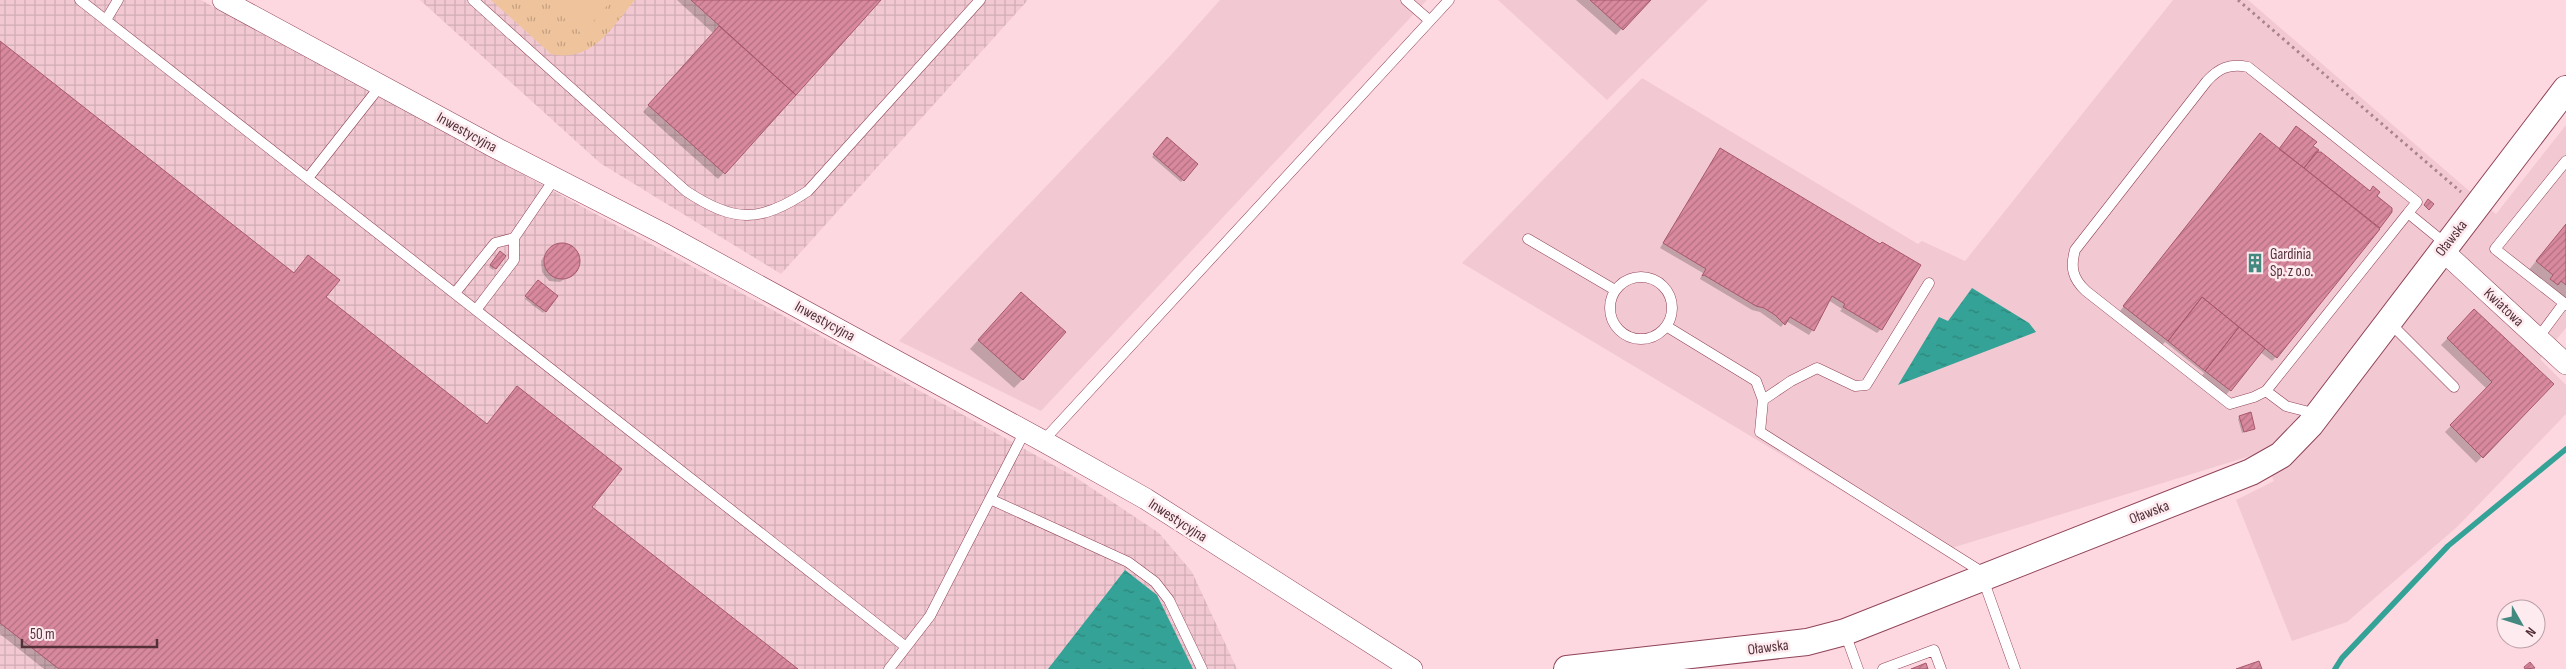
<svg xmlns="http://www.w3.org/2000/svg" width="2566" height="669" viewBox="0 0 2566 669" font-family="'Sofia Sans Condensed',sans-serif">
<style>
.built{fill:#f2c9d2}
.industrial{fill:url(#industrial-grid)}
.grass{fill:url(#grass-tufts)}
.pitch{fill:#efc49c}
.water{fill:url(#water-ripples)}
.shadow{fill:#0003}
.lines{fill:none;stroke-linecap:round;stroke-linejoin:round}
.stream{stroke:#34a296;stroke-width:5.5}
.building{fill:url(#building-hatch);stroke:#a7586d}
.service-casing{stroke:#904359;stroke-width:11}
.minor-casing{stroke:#904359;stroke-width:22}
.tertiary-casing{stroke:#904359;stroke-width:28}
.path{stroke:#a8848c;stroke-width:3;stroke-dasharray:2.5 4;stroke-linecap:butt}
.service{stroke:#fff;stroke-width:10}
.minor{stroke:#fff;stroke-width:21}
.tertiary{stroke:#fff;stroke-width:26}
.labels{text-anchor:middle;stroke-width:5;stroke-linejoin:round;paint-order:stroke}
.street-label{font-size:15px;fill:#543039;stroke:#feebef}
.poi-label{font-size:15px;fill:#543039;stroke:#feebef;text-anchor:start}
</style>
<defs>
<pattern id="industrial-grid" width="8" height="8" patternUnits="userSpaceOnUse" patternTransform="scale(1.25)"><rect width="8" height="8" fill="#f2c9d2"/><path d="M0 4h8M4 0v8" fill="none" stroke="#d1adb5"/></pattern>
<pattern id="grass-tufts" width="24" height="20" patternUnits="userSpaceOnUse" patternTransform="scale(1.25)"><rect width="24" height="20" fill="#efc49c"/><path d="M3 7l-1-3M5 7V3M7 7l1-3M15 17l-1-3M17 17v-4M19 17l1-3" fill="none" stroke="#c4a080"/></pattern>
<pattern id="water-ripples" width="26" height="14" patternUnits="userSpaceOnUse" patternTransform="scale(1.25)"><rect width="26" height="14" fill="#34a296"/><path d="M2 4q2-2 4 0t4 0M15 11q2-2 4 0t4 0" fill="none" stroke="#2f847b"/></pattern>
<pattern id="building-hatch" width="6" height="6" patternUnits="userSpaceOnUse" patternTransform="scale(1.25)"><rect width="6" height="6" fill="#d9899d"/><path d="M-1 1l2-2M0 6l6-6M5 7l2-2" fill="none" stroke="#b37081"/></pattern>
</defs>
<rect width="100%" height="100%" fill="#fdd8e0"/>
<path class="built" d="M1220,0h207l-386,411 -142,-70 271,-285z
M1498,0h210l-101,100z
M2173,0h75l248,214 70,-89v203l-26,31 26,26v29l-109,113 -110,95 -55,19 -56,-141 38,-19 -14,-28 -318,98 -480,-288 180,-185 276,166 4,-3 43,20z"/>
<path class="industrial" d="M0,0h201l638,346 236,131 84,56 33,39 45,97h-1237z
M420,0h608l-247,274 -181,-111z"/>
<path class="grass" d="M491,0h144c-24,28 -42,63 -84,54z"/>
<path class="pitch" d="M544,0h68l-30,34z"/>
<path class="water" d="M1972,288l57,35 7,9 -138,53 41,-68 9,4z
M1125,570l32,25 36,74h-145z"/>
<path class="shadow" d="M677,0h203l-162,179 -75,-67 70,-79z
M1576,0h73l-33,35z
M0,43l294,231 8,-11 22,35 472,371h-752l-44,-35z
M2292,132l20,14 2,8 61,42 16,16 -115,145 -4,4 -12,-9 -34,43 -24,-19 2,-3 -39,-31 -3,3 -42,-34 135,-172 23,11z
M1167,139l29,25 -15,18 -29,-25z
M1720,150l161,179 -4,4 -37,-22 2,-2 -14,-9 -8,13 3,1 -14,21 -23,-14 -5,6 -21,-15 -8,-2 -52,-31 3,-6 -43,-25z
M2566,224v77l-38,-30z
M558,245l15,3 5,8 -3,16 -15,10 -11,-1 -7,-9 -1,-11 3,-5z
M498,255l6,1 -11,14 -4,-3z
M536,284l20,12 -13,17 -18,-14z
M1013,302l10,77 -9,9 -44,-39z
M2474,311l78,73 -76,79 -31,-31 42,-43 -46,-44z
M2240,417l14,11 -12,5 -4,-14z"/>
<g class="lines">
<path class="stream" d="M2335,669l7,-11 106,-112 118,-97"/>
</g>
<path class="building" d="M691,0h190l-85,95z
M1590,0h61l-28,30z
M719,26l77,69 -71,79 -77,-69z
M0,41l294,232 14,-18 32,25 -14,17 161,127 30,-38 105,83 -30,38 206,162h-739l-59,-46z
M2296,126l21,16 -4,4 6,4 -15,18 -25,-19z
M2260,133l120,96 -103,129 -75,-61 -34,44 -45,-35z
M1167,137l31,27 -14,17 -31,-27z
M1720,148l160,96 2,-2 39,23 -39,65 -39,-23 2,-3 -13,-8 -18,35 -24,-14 -5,8 -10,-10 -11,-7 -8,-2 -52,-31 -2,1 4,-7 -43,-26z
M2316,152h5l49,39 3,-5 7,6 -3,4 15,12v4l-12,16 -76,-60z
M2428,199l6,5 -5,6 -5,-5z
M2566,224v61l-5,-4 -3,4 -8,-6 3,-4 -17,-14z
M544 261a18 18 0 1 1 36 0a18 18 0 1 1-36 0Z
M500,251l6,5 -10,13 -6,-4z
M538,280l20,16 -12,16 -21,-16z
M1021,292l45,40 -43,48 -45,-40z
M2202,297l37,30 -34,44 -37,-30z
M2474,309l80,75 -71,74 -33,-33 42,-43 -45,-44z
M2239,327l26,21 -34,43 -26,-20z
M2251,412l4,17 -11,3 -5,-16z
M2259,661l3,8h-26z
M2530,662l5,6 -10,1 -1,-2z
M1926,663l2,6h-17z"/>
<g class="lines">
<defs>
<path id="service" d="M80,0l826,647
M473,0l213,191c48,32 74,32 122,0l172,-191
M1406,0l23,20
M106,20l12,-20
M308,178l73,-93
M1528,239l87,51
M1610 308a31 31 0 1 1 62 0a31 31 0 1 1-62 0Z
M455,293l40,-50 19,-5
M2564,303l-69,-54 71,-88
M476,310l38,-50v-22l41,-60
M2389,322l65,65
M1666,326l90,55 7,19 -3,32 225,142
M2538,338l26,-35 2,2
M2266,391l-12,6 -24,7 -144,-113c-13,-12 -16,-23 -11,-41l132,-169c12,-13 23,-18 41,-14l169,135 -9,11
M1763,400l28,-19 26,-13 38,18 11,-1 63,-102
M2315,416l-6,-4 -23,-6 -20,-15 142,-178 38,31
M1043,441l406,-441
M990,499l138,63 27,20 14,18 33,69
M1983,579l32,90
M1845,633l13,36
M889,669l41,-53 95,-185
M1883,669l51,-19 7,19"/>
<path id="minor" d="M223,0l275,149 164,84 381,208 103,58 266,170
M2442,250l124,114"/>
<path id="tertiary" d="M1567,669l240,-27 38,-10 406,-160 30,-17 29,-30 256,-336"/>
</defs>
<use href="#service" class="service-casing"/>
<use href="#minor" class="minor-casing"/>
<use href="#tertiary" class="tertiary-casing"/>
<path class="path" d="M2238,0l223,192"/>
<use href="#service" class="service"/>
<use href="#minor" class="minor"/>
<use href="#tertiary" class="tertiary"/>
</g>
<defs>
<symbol id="building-bare" viewBox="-9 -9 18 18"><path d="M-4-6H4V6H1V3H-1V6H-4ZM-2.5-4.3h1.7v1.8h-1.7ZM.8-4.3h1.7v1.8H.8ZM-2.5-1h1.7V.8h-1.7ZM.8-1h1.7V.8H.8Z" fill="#448980" stroke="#feebef" stroke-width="2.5" paint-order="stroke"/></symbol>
</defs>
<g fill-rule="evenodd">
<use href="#building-bare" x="2241" y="249" width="28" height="28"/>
</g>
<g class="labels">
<g class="street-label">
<text transform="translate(467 132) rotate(29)" y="5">Inwestycyjna</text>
<text transform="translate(2451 238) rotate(-52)" y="5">Oławska</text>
<text transform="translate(2504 307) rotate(43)" y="5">Kwiatowa</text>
<text transform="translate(825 321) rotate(29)" y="5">Inwestycyjna</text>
<text transform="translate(2149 512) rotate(-21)" y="5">Oławska</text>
<text transform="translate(1178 520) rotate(33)" y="5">Inwestycyjna</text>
<text transform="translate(1768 647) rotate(-7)" y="5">Oławska</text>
</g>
<g class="poi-label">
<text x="2270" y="259">Gardinia<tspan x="2270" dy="17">Sp. z o.o.</tspan></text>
</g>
</g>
<g transform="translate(2521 624) rotate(129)"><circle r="24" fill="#feebef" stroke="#baa0a6"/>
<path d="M0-4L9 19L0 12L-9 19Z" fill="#448980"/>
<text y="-8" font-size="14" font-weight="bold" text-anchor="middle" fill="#543039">N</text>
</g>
<path d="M22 639v8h135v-8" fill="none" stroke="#543039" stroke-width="2.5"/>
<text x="30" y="639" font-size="15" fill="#543039" stroke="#feebef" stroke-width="4" paint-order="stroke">50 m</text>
</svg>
